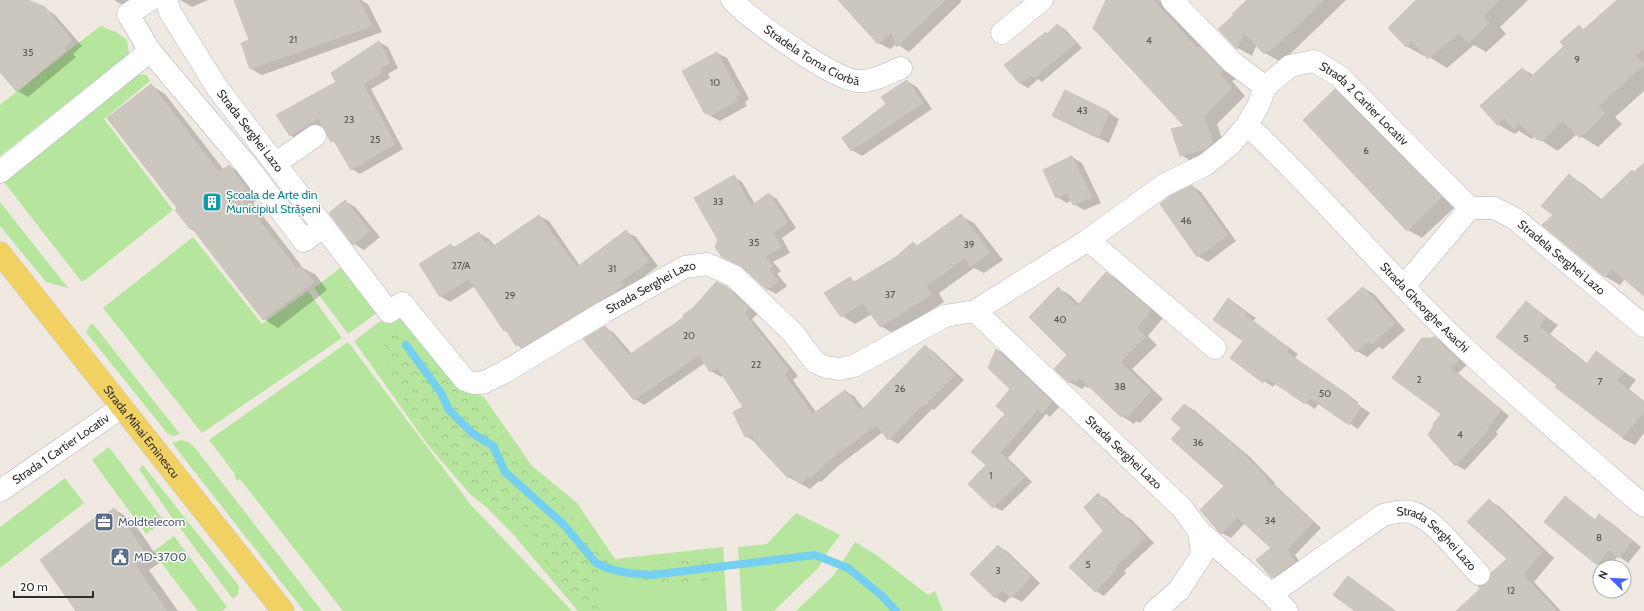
<svg xmlns="http://www.w3.org/2000/svg" width="1644" height="611" viewBox="0 0 1644 611" font-family="Cabin,sans-serif">
<style>
.grass{fill:#b6e59e}
.forest{fill:url(#forest-crowns)}
.shadow{fill:#0003}
.lines{fill:none;stroke-linecap:round;stroke-linejoin:round}
.stream{stroke:#75cff0;stroke-width:8}
.building{fill:#cbc7bf;stroke:#cbc5ba}
.minor-casing{stroke:#b4b7c1;stroke-width:23}
.major-casing{stroke:#c9c9c9;stroke-width:23}
.minor{stroke:#fff;stroke-width:22}
.major{stroke:#f2d163;stroke-width:22}
.labels{text-anchor:middle;stroke-width:3;stroke-linejoin:round;paint-order:stroke}
.number-label{font-size:10px;fill:#555452}
.street-label{font-size:12px;fill:#2e2e2e;stroke:#fff}
.culture-label{font-size:12px;fill:#0d838f;stroke:#fff;text-anchor:start}
.service-label{font-size:12px;fill:#4e5e75;stroke:#fff;text-anchor:start}
</style>
<defs>
<pattern id="forest-crowns" width="20" height="18" patternUnits="userSpaceOnUse"><rect width="20" height="18" fill="#b6e59e"/><path d="M2 6a3 3 0 1 1 6 0M12 15a3 3 0 1 1 6 0" fill="none" stroke="#9dc588"/></pattern>
</defs>
<rect width="100%" height="100%" fill="#efe9e1"/>
<path class="grass" d="M100,26l16,6 11,8 2,14 -129,102v-51z
M138,74l9,1 3,6 -46,38 69,91 -89,71h-3l-77,-99z
M0,202l68,86 -22,-6 -46,-56z
M193,237l69,87 46,-33 34,47 -140,95 -99,-125z
M344,265l34,47 -30,22 -34,-46z
M398,318l13,5 53,66 20,8 48,69 45,37 38,56 108,-12 4,64h-149l-66,-78 -26,-26 -16,-13 -42,-49 -74,-104 25,-19z
M91,324h2l87,110 -7,2 -6,-3 -81,-101z
M348,342l123,163 101,106h-229l-103,-132 -3,2 -3,-6 1,-1 -26,-34z
M181,440l8,2 6,6 127,163h-18l-132,-168z
M109,447l55,74 -18,13 -54,-74z
M143,465l96,121 -1,8 -5,5 -65,-87 -29,-43z
M65,478l19,25 -84,65v-41z
M796,513l44,22 -17,23 -3,8 -46,45h-32l-4,-64 29,-3z
M174,536l53,71 -5,4h-24l-45,-59z
M855,542l20,12 53,41 7,-4 8,20h-147l38,-36z"/>
<path class="forest" d="M390,332h19l32,45 28,23 29,29 27,41 26,23 44,47 14,22 25,5 45,-7 37,2 1,16 -27,7 -86,-9 -6,15 8,20h-22l-53,-67 3,-16h-8l-9,-5 -44,-31 -40,-48 -42,-64 -8,-32z"/>
<path class="shadow" d="M0,0h26l18,8 11,7 27,31 -9,8 3,3 -48,40 -10,-6 -18,-20z
M114,0h22l-12,6z
M180,0h28l-16,7z
M235,0h126l7,4 14,28 -120,43 -11,-6 -9,-26 8,-3z
M840,0h121v2l-52,50 -12,-8 -7,5 -11,-6z
M1108,0h51l46,50 8,5 23,24 -4,2 13,15 -28,28 9,26 -32,13 -13,-8 5,-29z
M1249,0h97l-62,60 -3,-1 -2,2 -14,-8 -8,-9 -5,12 -14,-8 -19,-19z
M1419,0h109l-28,27 6,7 -20,18 -12,-7 -27,23 -21,-13 -2,1 -18,-10z
M1619,0h25v91l-29,26 7,7 -24,23 -21,-13 -18,16h-3l-21,-14 -3,3 -13,-8 -4,3 -18,-10 26,-55 10,6 32,-29 14,-20 5,4z
M1058,25l7,4 17,19 -40,34 -4,-3 -10,9 -7,-4 -16,-19 41,-32 2,1z
M379,42l9,5 10,21 -10,6 2,4 -19,11 32,60 -43,25 -8,-5 -29,-44 -24,15 -9,-5 47,-52z
M717,53l10,5 22,41 -4,3 2,4 -27,15 -15,-8z
M907,81l10,6 15,22 -70,47 -10,-6 -9,-12 44,-34z
M151,85l14,9 59,76 5,-4 14,8 18,23 -8,6 50,65 13,7 11,15 -49,38 -14,-9 -68,-87 -5,-3 -13,-20z
M1335,91l14,8 107,107 -34,32 -14,-8z
M1109,113l10,6 -10,24 -56,-27z
M1072,157l10,6 19,40 -17,7 -10,-6 -2,-4 -5,3 -10,-6z
M1644,164v130l-19,-15 -5,6 -14,-8 -62,-52 10,-10 15,-39 14,8 19,16z
M734,177l8,5 13,22 14,-10 8,5 19,29 -14,10 8,15 -17,9 8,9 -4,3 10,12 -11,8 -9,-5z
M1192,186l9,6 35,49 -28,21 -10,-6z
M345,201l10,6 25,30 -16,13 -10,-6 -24,-31z
M539,216l10,5 31,45 46,-34 10,5 22,29 -29,22 -102,62 -10,-5 -8,-12 -4,-2 -30,-45 -25,16 -10,-6 11,-51 5,2 23,-14 10,6 6,7z
M961,216l13,7 29,37 -19,13 -10,-5 -35,25 5,9 -50,32 -13,-8 -9,-12 -17,10 -13,-8 8,-37 6,3 40,-25 17,-14 5,3z
M1106,273l13,7 44,38 -15,18 9,9 -25,24 31,30 -23,24 -4,-2 -2,3 -12,-8 -32,-30 -2,2 -3,-2 -3,3 -13,-7v-27l-11,-67 12,7 10,10z
M726,287l10,6 22,21 -6,5 46,57 -5,4 23,32 29,-21 9,5 10,13 61,-63 9,6 30,28 -30,30 -2,-1 -34,35 -9,-5 -6,-7 -45,34 -17,16 -2,-1 -9,8 -22,-12 -33,-35 -9,-6 -2,-28 -21,-33 -2,2 -10,-6 -6,-8 -61,42 -9,-6 -30,-72 9,6 18,21z
M1364,288l10,6 31,36 -22,19 -4,-2 -12,10 -10,-6z
M1228,299l28,19 -3,3 45,33 -3,4 63,44 -1,2 13,9 -12,16 -39,-26 -4,6 -39,-26 -3,4 -41,-29 13,-18z
M1526,303l32,22 -8,9 38,30 9,-11 39,27 -7,9 15,12v32l-9,12 -12,-6v-2l-65,-53z
M1435,337l9,6 23,22 -9,8 51,43 -13,16 2,2 -33,36 -9,-5 -27,-30 14,-21 -11,-75z
M997,350l8,4 54,53 -9,10 -4,-3 -38,44 24,24 -30,29 -8,-4 -6,-42 18,-51 5,-25z
M1185,405l9,5 56,47 25,26 -1,1 47,44 -26,27 8,12 -21,15 -9,-5v-29l-28,-25 -14,15 -9,-5 3,-47 -43,-58z
M1098,494l9,5 16,16 9,5 22,23 -30,28 2,2 -22,23 -8,-5 9,-60z
M1489,500l11,7 54,51 -20,24 27,29h-88l16,-27 20,-25z
M1577,507l19,13 3,-4 10,5 32,26 -13,16 -10,-7 -9,11h-6l-54,-43z
M114,509l18,11 29,42 -12,8 29,41h-100l22,-96 3,2z
M998,546l10,6 32,31 -18,19 -11,-6 -6,7 -10,-6z
M1348,577l11,7 37,27h-40z"/>
<g class="lines">
<path class="stream" d="M406,345l35,48 8,17 23,23 21,13 12,26 58,52 33,39 14,6 18,4 24,2 163,-20 33,13 33,27 15,16"/>
</g>
<path class="building" d="M0,0h28l17,7 27,33 -8,7 2,3 -49,42 -17,-20z
M234,0h125l13,26 -122,43 -9,-26 8,-3z
M838,0h107l-48,47 -5,-14 -14,11z
M1106,0h47l44,48 2,-2 24,25 -4,2 13,15 -28,28 9,26 -8,7 -25,7 -9,-27 13,-3 -91,-98z
M1247,0h77l-55,52 -2,-1 -3,3 -20,-21 -7,16 -19,-20 16,-14 -2,-1z
M1416,0h83l-16,16 6,7 -21,20 -9,-10 -31,26 -16,-18 -6,6 -18,-19z
M1617,0h27v48l-9,8 9,9 -46,41 7,7 -25,25 -17,-17 -22,20 -2,-2 -1,1 -18,-16 -6,5 -10,-11 -7,7 -17,-19 42,-38 9,9 33,-31 -4,-4 19,-17 4,5z
M1057,24l19,19 -42,35 -2,-3 -12,9 -16,-19 42,-33 1,2z
M379,41l11,22 -10,6 2,4 -19,11 32,60 -44,26 -17,-29 -3,1 -13,-24 -28,18 -14,-21 60,-33 -5,-9z
M717,52l23,42 -5,2 3,4 -28,16 -3,-4 -2,2 -23,-43z
M907,80l16,23 -72,48 -9,-13 44,-34 -5,-7z
M151,84l68,88 10,-7 18,24 -8,6 58,74 4,-3 13,16 -51,38 -71,-92 -1,2 -16,-20 2,-2 -70,-90z
M1335,89l107,108 -35,34 -104,-111z
M1065,90l45,22 -12,26 -46,-22z
M1072,156l20,41 -19,8 -6,-12 -11,5 -13,-28z
M1644,163v133l-32,-27 -7,8 -63,-52 11,-10 -12,-9 28,-32 31,27 32,-31 2,2z
M734,175l17,31 18,-13 19,30 -15,10 9,14 -17,10 8,9 -4,3 10,12 -12,9 -25,-23 -20,-10 -7,-10 3,-7 -24,-42z
M1192,185l36,50 -31,22 -37,-53 10,-8z
M345,200l25,31 -17,14 -24,-32z
M961,214l29,38 -20,15 -5,-9 -39,28 6,8 -52,33 -17,-24 -22,14 -17,-24 26,-16 4,5 42,-25 17,-15 4,4z
M539,215l38,52 49,-37 23,31 -29,21 3,3 -11,8 -91,55 -2,-4 -3,2 -10,-16 -2,1 -35,-52 -29,18 -21,-33 32,-20 2,4 26,-16 6,11 3,-2 4,6z
M1106,272l45,38 -14,18 8,9 -25,25 31,29 -24,26 -3,-3 -3,3 -41,-39 -4,4 -3,-3 -4,4 -15,-14 13,-14 -38,-38 29,-30 19,19z
M716,282l11,5 22,21 -5,5 45,57 -5,4 29,40 32,-24 16,21 64,-66 30,30 -31,31 -1,-2 -35,36 -12,-15 -48,36 -17,16 -2,-1 -9,8 -9,-9 -3,3 -31,-33 -6,-11 -6,3 -12,-25 10,-5 -26,-40 -7,5 -11,-17 -65,45 -51,-61 22,-13 24,29 55,-38 -1,-2 10,-7z
M1363,287l32,36 -23,21 -3,-3 -13,11 -29,-33z
M1228,298l19,14 -2,3 44,33 -3,4 64,44 -1,2 12,9 -12,18 -39,-27 -5,6 -38,-26 -4,5 -33,-25 13,-17 -30,-21z
M1526,301l20,16 -7,9 48,38 9,-13 28,21 -7,9 27,21v9l-21,27 -68,-51 2,-2 -61,-48z
M1434,336l25,24 -9,7 51,43 -13,17 2,1 -35,38 -27,-31 6,-10 -1,-1 8,-10 -49,-36 30,-40h10z
M996,349l56,53 -10,11 -4,-4 -38,44 25,24 -32,31 -25,-24 18,-19 -15,-13 34,-38 -9,-8 14,-17 -22,-21z
M1184,404l57,47 25,26 -1,1 48,44 -26,28 8,12 -23,16 -16,-18 15,-12 -34,-31 -16,17 -21,-24 24,-24 -53,-47 10,-11 -10,-9z
M1098,493l23,23 2,-2 23,24 -30,28 2,1 -23,25 -26,-25 34,-36 -19,-24z
M1565,496l30,24 4,-6 33,27 -13,17 -10,-8 -12,15 -53,-43z
M1489,499l54,52 -20,24 34,36h-101l24,-22 -2,-3 10,-3 3,-10 16,-14 -40,-37z
M114,508l30,43 -12,9 35,51h-91l-36,-51 60,-46 2,3z
M998,545l33,32 -20,21 -8,-8 -8,8 -25,-24z
M1348,576l47,35h-40l-22,-16z"/>
<g class="lines">
<defs>
<g id="minor">
<path d="M150,0l-22,14 22,37 97,115 57,75 19,-14"/>
<path id="s1" d="M166,0l4,12 48,77 171,223 13,-9 63,77 8,3h9l21,-10 101,-61 81,-45 22,-3 27,12 59,57 22,29 11,5 13,2 15,-3 91,-50 30,-5 113,-71 76,-55 41,-20 25,-20 17,-20"/>
<path id="s2" d="M732,0c19,20 99,78 125,81 14,2 31,-8 44,-13"/>
<path id="s3" d="M1172,0l60,62 33,25 25,-21 24,-5 25,15 131,132 -66,78"/>
<path d="M1002,33l40,-33"/>
<path id="s4" d="M1265,87l-6,17 -12,21c73,68 136,144 207,213 61,58 126,113 190,168"/>
<path d="M276,163l39,-27"/>
<path d="M0,172l150,-121"/>
<path id="s5" d="M1470,208h24l20,10 130,108"/>
<path d="M1088,240l127,108"/>
<path id="s6" d="M975,311l207,197 17,23 72,63 16,17"/>
<path id="s7" d="M0,491l122,-84"/>
<path id="s8" d="M1271,594l112,-79c10,-2 21,-6 31,-2 21,7 49,45 65,61"/>
<path d="M1155,611l24,-21 23,-35 -3,-24"/>
</g>
<g id="major">
<path id="s9" d="M0,253l283,358"/>
</g>
</defs>
<use href="#minor" class="minor-casing"/>
<use href="#major" class="major-casing"/>
<use href="#minor" class="minor"/>
<use href="#major" class="major"/>
</g>
<defs>
<symbol id="building-square" viewBox="-11 -11 22 22"><rect x="-9" y="-9" width="18" height="18" rx="4" fill="#0f9aa8" stroke="#fff"/><path d="M-4-6H4V6H1V3H-1V6H-4ZM-2.5-4.3h1.7v1.8h-1.7ZM.8-4.3h1.7v1.8H.8ZM-2.5-1h1.7V.8h-1.7ZM.8-1h1.7V.8H.8Z" fill="#fff"/></symbol>
<symbol id="office-square" viewBox="-11 -11 22 22"><rect x="-9" y="-9" width="18" height="18" rx="4" fill="#5c6f8a" stroke="#fff"/><path d="M-6-3h4V-5.5h4V-3h4V5H-6ZM-1-4.5V-3h2v-1.5ZM-6 0V1H6V0Z" fill="#fff"/></symbol>
<symbol id="civic-square" viewBox="-11 -11 22 22"><rect x="-9" y="-9" width="18" height="18" rx="4" fill="#5c6f8a" stroke="#fff"/><path d="M-.6-6.5H3V-4.5H.6V-3L4-1V1h2V6H-6V1h2V-1L-.6-3ZM-1.2 2.5V6h2.4V2.5Z" fill="#fff"/></symbol>
</defs>
<g fill-rule="evenodd">
<use href="#building-square" x="201" y="191" width="22" height="22"/>
<use href="#office-square" x="93" y="511" width="22" height="22"/>
<use href="#civic-square" x="109" y="546" width="22" height="22"/>
</g>
<g class="labels">
<g class="number-label">
<text x="293" y="43">21</text>
<text x="1149" y="44">4</text>
<text x="28" y="56">35</text>
<text x="1577" y="63">9</text>
<text x="715" y="86">10</text>
<text x="1082" y="114">43</text>
<text x="349" y="123">23</text>
<text x="375" y="143">25</text>
<text x="1366" y="154">6</text>
<text x="718" y="205">33</text>
<text x="1186" y="224">46</text>
<text x="754" y="246">35</text>
<text x="969" y="248">39</text>
<text x="461" y="269">27/A</text>
<text x="612" y="272">31</text>
<text x="890" y="298">37</text>
<text x="510" y="299">29</text>
<text x="1060" y="323">40</text>
<text x="689" y="339">20</text>
<text x="1526" y="342">5</text>
<text x="756" y="368">22</text>
<text x="1419" y="383">2</text>
<text x="1600" y="385">7</text>
<text x="1120" y="390">38</text>
<text x="900" y="392">26</text>
<text x="1325" y="397">50</text>
<text x="1460" y="438">4</text>
<text x="1198" y="446">36</text>
<text x="991" y="479">1</text>
<text x="1270" y="524">34</text>
<text x="1599" y="541">8</text>
<text x="1088" y="568">5</text>
<text x="998" y="574">3</text>
<text x="1511" y="594">12</text>
</g>
<g class="street-label">
<text dy="4" stroke="none"><textPath href="#s2" startOffset="98">Stradela Toma Ciorbă</textPath></text>
<text dy="4" stroke="none"><textPath href="#s3" startOffset="251">Strada 2 Cartier Locativ</textPath></text>
<text dy="4" stroke="none"><textPath href="#s1" startOffset="156">Strada Serghei Lazo</textPath></text>
<text dy="4" stroke="none"><textPath href="#s5" startOffset="108">Stradela Serghei Lazo</textPath></text>
<text dy="4" stroke="none"><textPath href="#s1" startOffset="712">Strada Serghei Lazo</textPath></text>
<text dy="4" stroke="none"><textPath href="#s4" startOffset="297">Strada Gheorghe Asachi</textPath></text>
<text dy="4" stroke="none"><textPath href="#s9" startOffset="228">Strada Mihai Eminescu</textPath></text>
<text dy="4" stroke="none"><textPath href="#s7" startOffset="74">Strada 1 Cartier Locativ</textPath></text>
<text dy="4" stroke="none"><textPath href="#s6" startOffset="205">Strada Serghei Lazo</textPath></text>
<text dy="4" stroke="none"><textPath href="#s8" startOffset="201">Strada Serghei Lazo</textPath></text>
</g>
<g class="culture-label">
<text x="226" y="199">Școala de Arte din<tspan x="226" dy="14">Municipiul Strășeni</tspan></text>
</g>
<g class="service-label">
<text x="118" y="526">Moldtelecom</text>
<text x="134" y="561">MD-3700</text>
</g>
</g>
<g transform="translate(1612 579) rotate(294)"><circle r="19" fill="#ffffff" stroke="#ababab"/>
<path d="M0-3L7 15L0 10L-7 15Z" fill="#4264fb"/>
<text y="-6" font-size="11" font-weight="bold" text-anchor="middle" fill="#2e2e2e">N</text>
</g>
<path d="M14 591v6h79v-6" fill="none" stroke="#2e2e2e" stroke-width="2"/>
<text x="20" y="591" font-size="12" fill="#2e2e2e" stroke="#ffffff" stroke-width="3" paint-order="stroke">20 m</text>
</svg>
